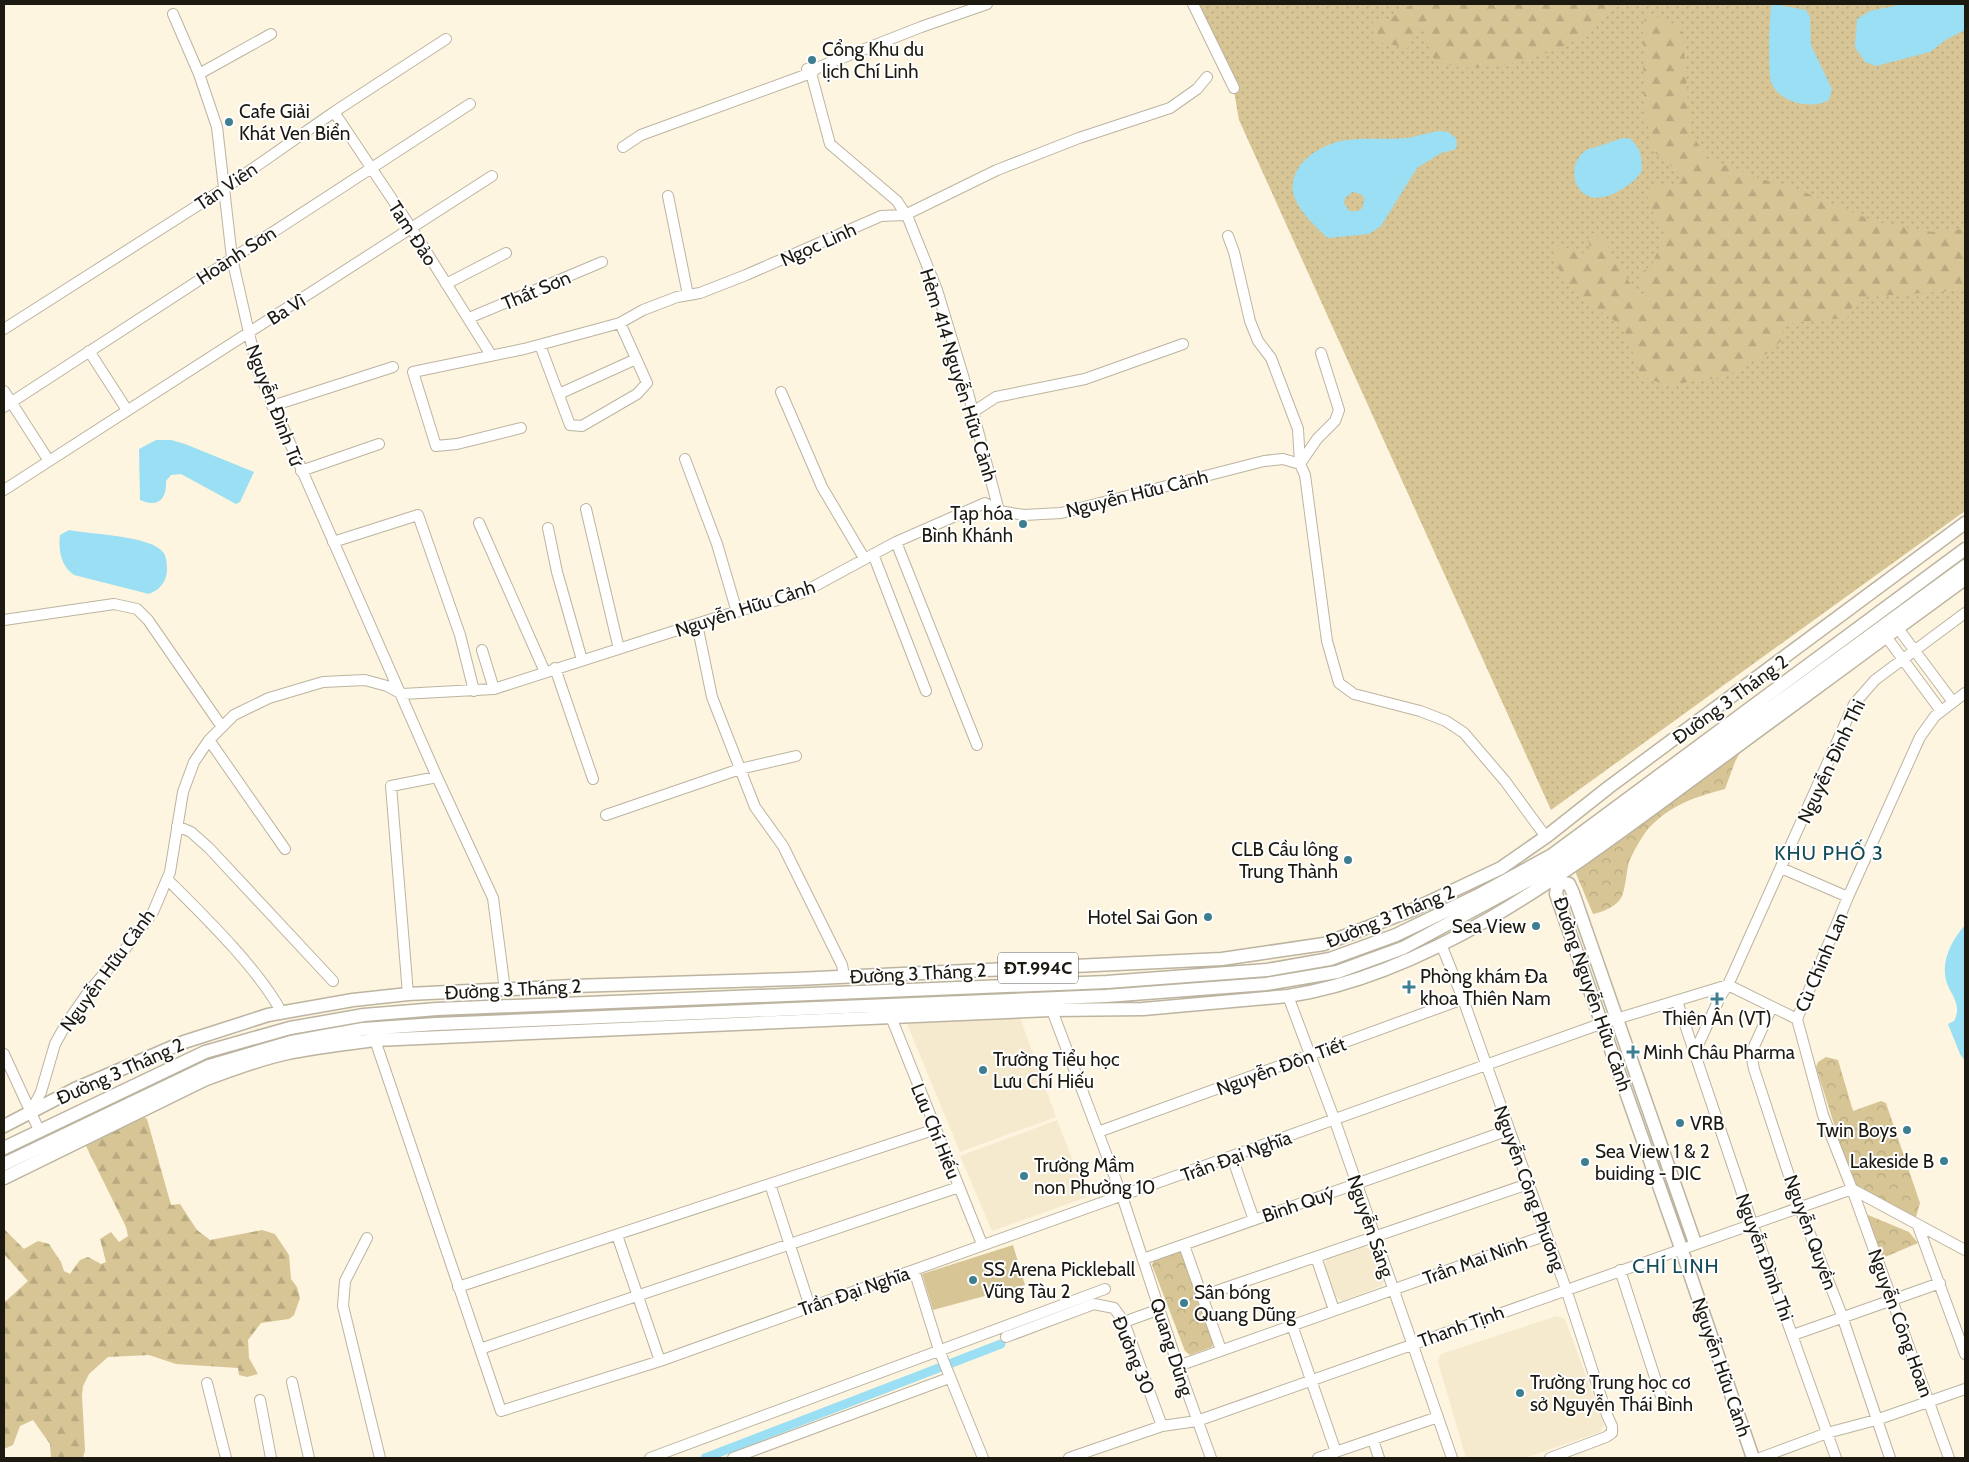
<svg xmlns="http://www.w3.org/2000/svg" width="1969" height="1462" viewBox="0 0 1969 1462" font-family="Cabin,sans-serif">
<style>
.built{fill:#f5eace}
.grass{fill:url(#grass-dots)}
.forest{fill:url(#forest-firs)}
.park{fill:url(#park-crowns)}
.garden{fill:#d7c596}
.water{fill:#9adff3;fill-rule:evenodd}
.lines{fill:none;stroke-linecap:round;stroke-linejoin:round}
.canal{stroke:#9adff3;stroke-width:9}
.minor-casing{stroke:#bcb4a0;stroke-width:12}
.major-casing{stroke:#bcb4a0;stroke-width:15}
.minor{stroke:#fff;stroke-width:10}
.major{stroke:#fff;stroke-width:12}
.poi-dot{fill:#3d7f91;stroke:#fff;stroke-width:2}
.labels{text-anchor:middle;stroke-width:4;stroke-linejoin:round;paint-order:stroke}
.shield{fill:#fff;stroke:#605e58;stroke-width:1}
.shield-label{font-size:18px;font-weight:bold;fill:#1c1911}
.poi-label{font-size:19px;fill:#1c1911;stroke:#fff;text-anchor:start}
.street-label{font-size:19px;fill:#1c1911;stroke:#fff}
.neighbourhood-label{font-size:20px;letter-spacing:1px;fill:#154c5a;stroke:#fff}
</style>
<defs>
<pattern id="grass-dots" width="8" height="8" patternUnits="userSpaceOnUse" patternTransform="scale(1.25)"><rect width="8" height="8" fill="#d7c596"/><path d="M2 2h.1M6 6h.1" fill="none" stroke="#b8a980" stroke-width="1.8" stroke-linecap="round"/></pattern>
<pattern id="forest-firs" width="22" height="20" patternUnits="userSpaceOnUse" patternTransform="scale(1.25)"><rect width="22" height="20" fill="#d7c596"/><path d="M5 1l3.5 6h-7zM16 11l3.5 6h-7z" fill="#b8a980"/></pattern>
<pattern id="park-crowns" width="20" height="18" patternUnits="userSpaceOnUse" patternTransform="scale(1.25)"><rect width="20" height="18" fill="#d7c596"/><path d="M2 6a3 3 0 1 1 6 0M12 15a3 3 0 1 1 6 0" fill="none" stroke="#b8a980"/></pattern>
</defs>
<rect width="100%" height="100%" fill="#fdf5df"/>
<path class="built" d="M1020,1018l36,99 -96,35 -53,-128z
M1057,1120l30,77 -95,34 -32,-75z
M1364,1246l12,6 9,27 -3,7 -40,15 -6,-4 -11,-31 2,-8z
M1557,1316l8,3 39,106 -4,7 -75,26h-59l-28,-96 3,-8z"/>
<path class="grass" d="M1194,4h771v507l-414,299 -312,-690 -5,-29z"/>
<path class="forest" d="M1413,4h208c-17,12 -30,28 -49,38 -36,19 -100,36 -138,18l-11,-32h-5l-10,20 -30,-6 -7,-14 2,-7h12z
M1649,14l30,12 4,10 7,95 17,27 51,20 39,11 79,33 56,10 33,-3v61l-101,7 -12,11 -4,10 -52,4 -12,5 -2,13 -14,13 -43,24 -59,8 -25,-9c-6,-15 -11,-37 -21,-50 -7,-8 -16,-12 -25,-18 -19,-13 -42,-37 -42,-62l19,3 20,8 -4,-18 3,-7 15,11 34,57 8,-6 -9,-9v-11l12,-8 14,-31 -13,-24 -6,-18 7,-8 22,-1 7,-3 -5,-10 -24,-20 -9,-43 -1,-86z
M143,1116l4,3 24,86 9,-1 17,26 13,10 52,-10 13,4 14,21 2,24 6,8 3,11 -6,17 -5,4 -28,4 -13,17 1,18 9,16 -11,3 -8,-2 -1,-7 -62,-4 -27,-9 -41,2 -19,17 -6,12 -1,10 3,54 -2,8h-32l-1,-14 -17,-24 -13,6 -7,19 -9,4v-149l2,1 22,-20 -24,-27v-25l20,20 14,-8 11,3 12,18 3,9 6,3 10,-14 8,-3 13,7 5,-2 -6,-23 11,-7 8,10 9,-6 -2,-9 -40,-81z"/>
<path class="park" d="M1747,738l-12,24 -10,27c-30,8 -55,16 -77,40 -7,9 -15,23 -19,33 -3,11 -3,24 -7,34 -4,10 -19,16 -29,18l-19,-45z
M1826,1057l12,3 15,51 28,-10 5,2 34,100 -4,14 -3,1 -56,-28 -7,-15 -34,-108 2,-5z
M1868,1215l41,17 9,11 -40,17 -13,-42z
M1177,1250l6,4 31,87 -2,6 -22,8 -5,-4 -33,-86 3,-7z"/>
<path class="garden" d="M1013,1245l12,40 -92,25 -11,-36z"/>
<path class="water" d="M1772,4l34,6 4,7 1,28 21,44 -3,11c-17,10 -50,3 -58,-18 -3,-10 -2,-68 1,-78z
M1904,4h61v26l-18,9 -17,13 -54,14 -11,-4 -10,-15 2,-28 13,-8z
M1440,131l8,1 8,6 1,8 -3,4 -13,3 -24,15 -36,58 -12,8 -41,4c-12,-10 -32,-30 -35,-46 -4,-27 25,-46 48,-51 21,-4 43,-1 65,-3 11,-1 22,-6 34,-7zM1352,192l9,2 3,4 -1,9 -4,4h-10l-5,-8 1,-5z
M1629,138c12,9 13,19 13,33 -6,9 -13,14 -23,20 -42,24 -57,-23 -34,-40 4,-3 9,-3 14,-5 11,-3 18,-8 30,-8z
M156,440h15l14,4 69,28 -14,30 -4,2 -55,-30 -10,1 -5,6c1,18 -8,27 -26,19l-1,-51z
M69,530c21,4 82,6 94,22 4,5 4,13 4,19 -1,12 -8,19 -18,23l-75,-19c-13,-9 -16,-25 -14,-40z
M1965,925v136l-5,-7 -12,-30 6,-3c9,-17 -4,-26 -8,-41 -5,-20 6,-40 19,-55z"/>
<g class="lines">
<path class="canal" d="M705,1458l296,-114"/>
<defs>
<path id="minor" d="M1193,4l41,84
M173,14l26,60 18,53 15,131 25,110 180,409 56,121 12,92
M807,69l4,4 19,71 67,57 11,17 29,72 30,99 32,122
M199,74l72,-40
M334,112l78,117 79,126
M623,147l18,-12 170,-62 8,-6 102,-40 66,-23
M668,196l20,99
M1228,236l6,16 16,69 8,20 13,17 27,71 2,35 17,-25 18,-18 4,-11 -18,-57
M446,284l60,-31
M469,318l133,-56
M4,329l221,-141 109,-76 112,-73
M540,345l30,80 12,1 55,-32 10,-11 -27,-60
M89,351l38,59
M4,391l45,70
M781,392l41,95 42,71
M559,394l77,-35
M272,406l121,-39
M4,407l466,-303
M973,412l23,-15 89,-18 98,-35
M521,428l-64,16 -21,2 -23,-74 111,-23 96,-26 23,-13 34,-13 23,-4 46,-18 135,-59 24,-1 92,-45 82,-32 91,-30 27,-19 10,-12
M685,459l32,85 20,68
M301,471l78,-27
M4,490l488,-314
M586,509l33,140
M479,523l66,149
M548,528l9,44 25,88
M333,542l85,-27 42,120 14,56
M896,542l81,203
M873,554l53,137
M4,620l110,-16 23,5 11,11 74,107
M1894,623l59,79
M697,624l15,73 43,110 28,39 59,119 2,11
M1882,631l59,80
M482,650l12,39
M555,668l38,111
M1965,693l-30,23 -15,21 -72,160 -51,122 26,96 29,74 113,61
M209,740l76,109
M606,815l134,-46 56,-13
M177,826l14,6 18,16 124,133
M1781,868l67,29
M167,879c36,36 91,89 115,134
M1441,944l22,55 103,290 41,126 5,11v7l-6,4 -56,21
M408,994l-17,-208 46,-9
M1288,996l47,125 117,337
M1677,1001l75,222 84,235
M1050,1005l72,191 56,170 33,92
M1772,1007l-21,46 3,16 45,137 42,107 49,145
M891,1017l91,227
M375,1040l126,371 159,-50 943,-338 125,-38 69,34
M4,1054l35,76
M1694,1054l26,-57 8,-12 126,-281 21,-24 90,-67
M30,1113l11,-21 14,-48 11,-20 23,-33 33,-38 31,-41 17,-40 13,-80 11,-30 15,-22 25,-25 35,-17 54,-16 42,-2 22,6 15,8 92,-5 224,-72 84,-24 94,-51 89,-39 14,8 25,4 37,-2 203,-52 19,-2 17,5 5,11 22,166 12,42 15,11 66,17 26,10 18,12 41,48 41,56
M1098,1132l365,-133
M1232,1157l22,63
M770,1184l40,123
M1918,1226l47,128
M617,1235l43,126
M367,1238l-22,43 -2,25 37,152
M1184,1245l37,105
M1316,1257l18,53
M1143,1259l366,-129
M914,1270l25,80 44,108
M1620,1270l41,126
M458,1287l478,-158
M1202,1296l326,-112
M1124,1322l36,-13
M1292,1325l44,127
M1793,1335l147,-52
M1006,1337l88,-33 20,4 10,14 38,104
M480,1349l479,-162
M1178,1366l369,-131
M292,1382l17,76
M207,1383l19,75
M260,1400l11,58
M1373,1440l6,18
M650,1458l455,-169
M733,1458l216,-80
M1069,1458l93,-32 35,-5 655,-232 97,269
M1318,1458l120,-41
M1760,1458l67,-25 49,-13 89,-31"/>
<path id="major" d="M1556,872l2,10 -2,12 125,354 72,210
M1558,882l11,2 4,9 122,350
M4,1126l71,-37 109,-47 84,-27 85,-15 55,-6 165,-8 223,-7 426,-20 102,-15 88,-34 89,-42 46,-32 62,-49 356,-264
M4,1148l201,-96 85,-24 74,-13 73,-6 670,-27 160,-12 63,-11 66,-24 81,-39 75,-41 413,-306
M4,1164l205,-98 82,-24 72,-13 73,-5 670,-28 160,-12 71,-12 66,-24 150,-81 412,-301
M4,1178l200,-98c27,-10 55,-21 84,-27 28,-6 58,-9 87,-13l675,-30 93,-1 145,-13c151,-23 294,-136 414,-224 88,-65 175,-129 263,-193"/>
</defs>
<use href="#minor" class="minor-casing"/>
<use href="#major" class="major-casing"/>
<use href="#minor" class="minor"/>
<use href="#major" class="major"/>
</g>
<g class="poi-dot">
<circle cx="812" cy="60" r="5"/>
<circle cx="229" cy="122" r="5"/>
<circle cx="1023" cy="524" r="5"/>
<circle cx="1348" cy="860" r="5"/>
<circle cx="1208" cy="917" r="5"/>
<circle cx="1536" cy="926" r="5"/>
<path d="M1406.5 979.5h5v5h5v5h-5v5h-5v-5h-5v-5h5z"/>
<path d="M1714.5 991.5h5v5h5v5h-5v5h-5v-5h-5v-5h5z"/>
<path d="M1630.5 1044.5h5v5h5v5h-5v5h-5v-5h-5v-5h5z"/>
<circle cx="983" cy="1070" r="5"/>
<circle cx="1680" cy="1123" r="5"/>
<circle cx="1907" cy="1130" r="5"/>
<circle cx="1944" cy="1161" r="5"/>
<circle cx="1585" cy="1162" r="5"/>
<circle cx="1024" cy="1176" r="5"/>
<circle cx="973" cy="1280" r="5"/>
<circle cx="1184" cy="1303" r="5"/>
<circle cx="1520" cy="1393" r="5"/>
</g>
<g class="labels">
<rect class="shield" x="998" y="952.5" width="80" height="31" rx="4"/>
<g class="shield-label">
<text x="1038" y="974">ĐT.994C</text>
</g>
<g class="poi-label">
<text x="822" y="56">Cổng Khu du<tspan x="822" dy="22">lịch Chí Linh</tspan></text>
<text x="239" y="118">Cafe Giải<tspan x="239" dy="22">Khát Ven Biển</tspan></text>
<text x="1013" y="520" text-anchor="end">Tạp hóa<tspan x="1013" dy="22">Bình Khánh</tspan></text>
<text x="1338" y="856" text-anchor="end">CLB Cầu lông<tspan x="1338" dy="22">Trung Thành</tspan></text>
<text x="1198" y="924" text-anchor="end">Hotel Sai Gon</text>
<text x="1526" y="933" text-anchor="end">Sea View</text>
<text x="1420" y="983">Phòng khám Đa<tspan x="1420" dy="22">khoa Thiên Nam</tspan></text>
<text x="1717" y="1025" text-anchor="middle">Thiên Ân (VT)</text>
<text x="1643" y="1059">Minh Châu Pharma</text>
<text x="993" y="1066">Trường Tiểu học<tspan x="993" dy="22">Lưu Chí Hiếu</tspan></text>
<text x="1690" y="1130">VRB</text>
<text x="1897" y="1137" text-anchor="end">Twin Boys</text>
<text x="1595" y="1158">Sea View 1 &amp; 2<tspan x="1595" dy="22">buiding - DIC</tspan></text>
<text x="1934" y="1168" text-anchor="end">Lakeside B</text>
<text x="1034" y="1172">Trường Mầm<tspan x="1034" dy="22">non Phường 10</tspan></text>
<text x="983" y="1276">SS Arena Pickleball<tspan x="983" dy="22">Vũng Tàu 2</tspan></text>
<text x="1194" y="1299">Sân bóng<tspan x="1194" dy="22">Quang Dũng</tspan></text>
<text x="1530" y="1389">Trường Trung học cơ<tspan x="1530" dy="22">sở Nguyễn Thái Bình</tspan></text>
</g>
<g class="street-label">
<text transform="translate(226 186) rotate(-34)" y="7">Tản Viên</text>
<text transform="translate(413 233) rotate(57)" y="7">Tam Đảo</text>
<text transform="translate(818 244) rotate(-24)" y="7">Ngọc Linh</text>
<text transform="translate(236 255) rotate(-33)" y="7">Hoành Sơn</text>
<text transform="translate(536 290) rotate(-23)" y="7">Thất Sơn</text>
<text transform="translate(286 309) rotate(-32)" y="7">Ba Vì</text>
<text transform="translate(959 375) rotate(73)" y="7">Hẻm 414 Nguyễn Hữu Cảnh</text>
<text transform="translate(275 405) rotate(69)" y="7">Nguyễn Đình Tứ</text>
<text transform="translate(1137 493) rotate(-14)" y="7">Nguyễn Hữu Cảnh</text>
<text transform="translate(745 608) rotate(-18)" y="7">Nguyễn Hữu Cảnh</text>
<text transform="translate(1730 699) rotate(-36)" y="7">Đường 3 Tháng 2</text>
<text transform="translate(1831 761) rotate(-65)" y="7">Nguyễn Đình Thi</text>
<text transform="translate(1390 916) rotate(-22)" y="7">Đường 3 Tháng 2</text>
<text transform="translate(1821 962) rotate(-67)" y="7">Cù Chính Lan</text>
<text transform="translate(107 970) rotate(-54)" y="7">Nguyễn Hữu Cảnh</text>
<text transform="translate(918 973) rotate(-3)" y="7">Đường 3 Tháng 2</text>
<text transform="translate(513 989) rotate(-3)" y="7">Đường 3 Tháng 2</text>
<text transform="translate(1593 994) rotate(71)" y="7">Đường Nguyễn Hữu Cảnh</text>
<text transform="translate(1281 1066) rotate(-20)" y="7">Nguyễn Đôn Tiết</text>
<text transform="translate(120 1071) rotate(-24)" y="7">Đường 3 Tháng 2</text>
<text transform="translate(936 1131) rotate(68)" y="7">Lưu Chí Hiếu</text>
<text transform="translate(1236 1156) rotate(-20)" y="7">Trần Đại Nghĩa</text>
<text transform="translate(1530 1188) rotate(70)" y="7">Nguyễn Công Phương</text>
<text transform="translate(1298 1204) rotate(-19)" y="7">Bình Quý</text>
<text transform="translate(1371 1226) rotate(71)" y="7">Nguyễn Sáng</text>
<text transform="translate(1811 1232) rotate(70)" y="7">Nguyễn Quyền</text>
<text transform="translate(1765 1257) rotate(70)" y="7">Nguyễn Đình Thi</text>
<text transform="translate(1475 1260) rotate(-20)" y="7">Trần Mai Ninh</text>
<text transform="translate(854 1291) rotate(-19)" y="7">Trần Đại Nghĩa</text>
<text transform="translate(1901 1323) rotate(70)" y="7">Nguyễn Công Hoan</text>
<text transform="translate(1461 1326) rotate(-20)" y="7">Thanh Tịnh</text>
<text transform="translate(1172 1347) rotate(72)" y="7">Quang Dũng</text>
<text transform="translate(1134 1355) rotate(68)" y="7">Đường 30</text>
<text transform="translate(1722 1367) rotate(71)" y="7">Nguyễn Hữu Cảnh</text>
</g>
<g class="neighbourhood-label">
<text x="1829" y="860">KHU PHỐ 3</text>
<text x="1676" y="1273">CHÍ LINH</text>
</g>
</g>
<rect width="1969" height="1462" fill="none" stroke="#1c1911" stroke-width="10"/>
</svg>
